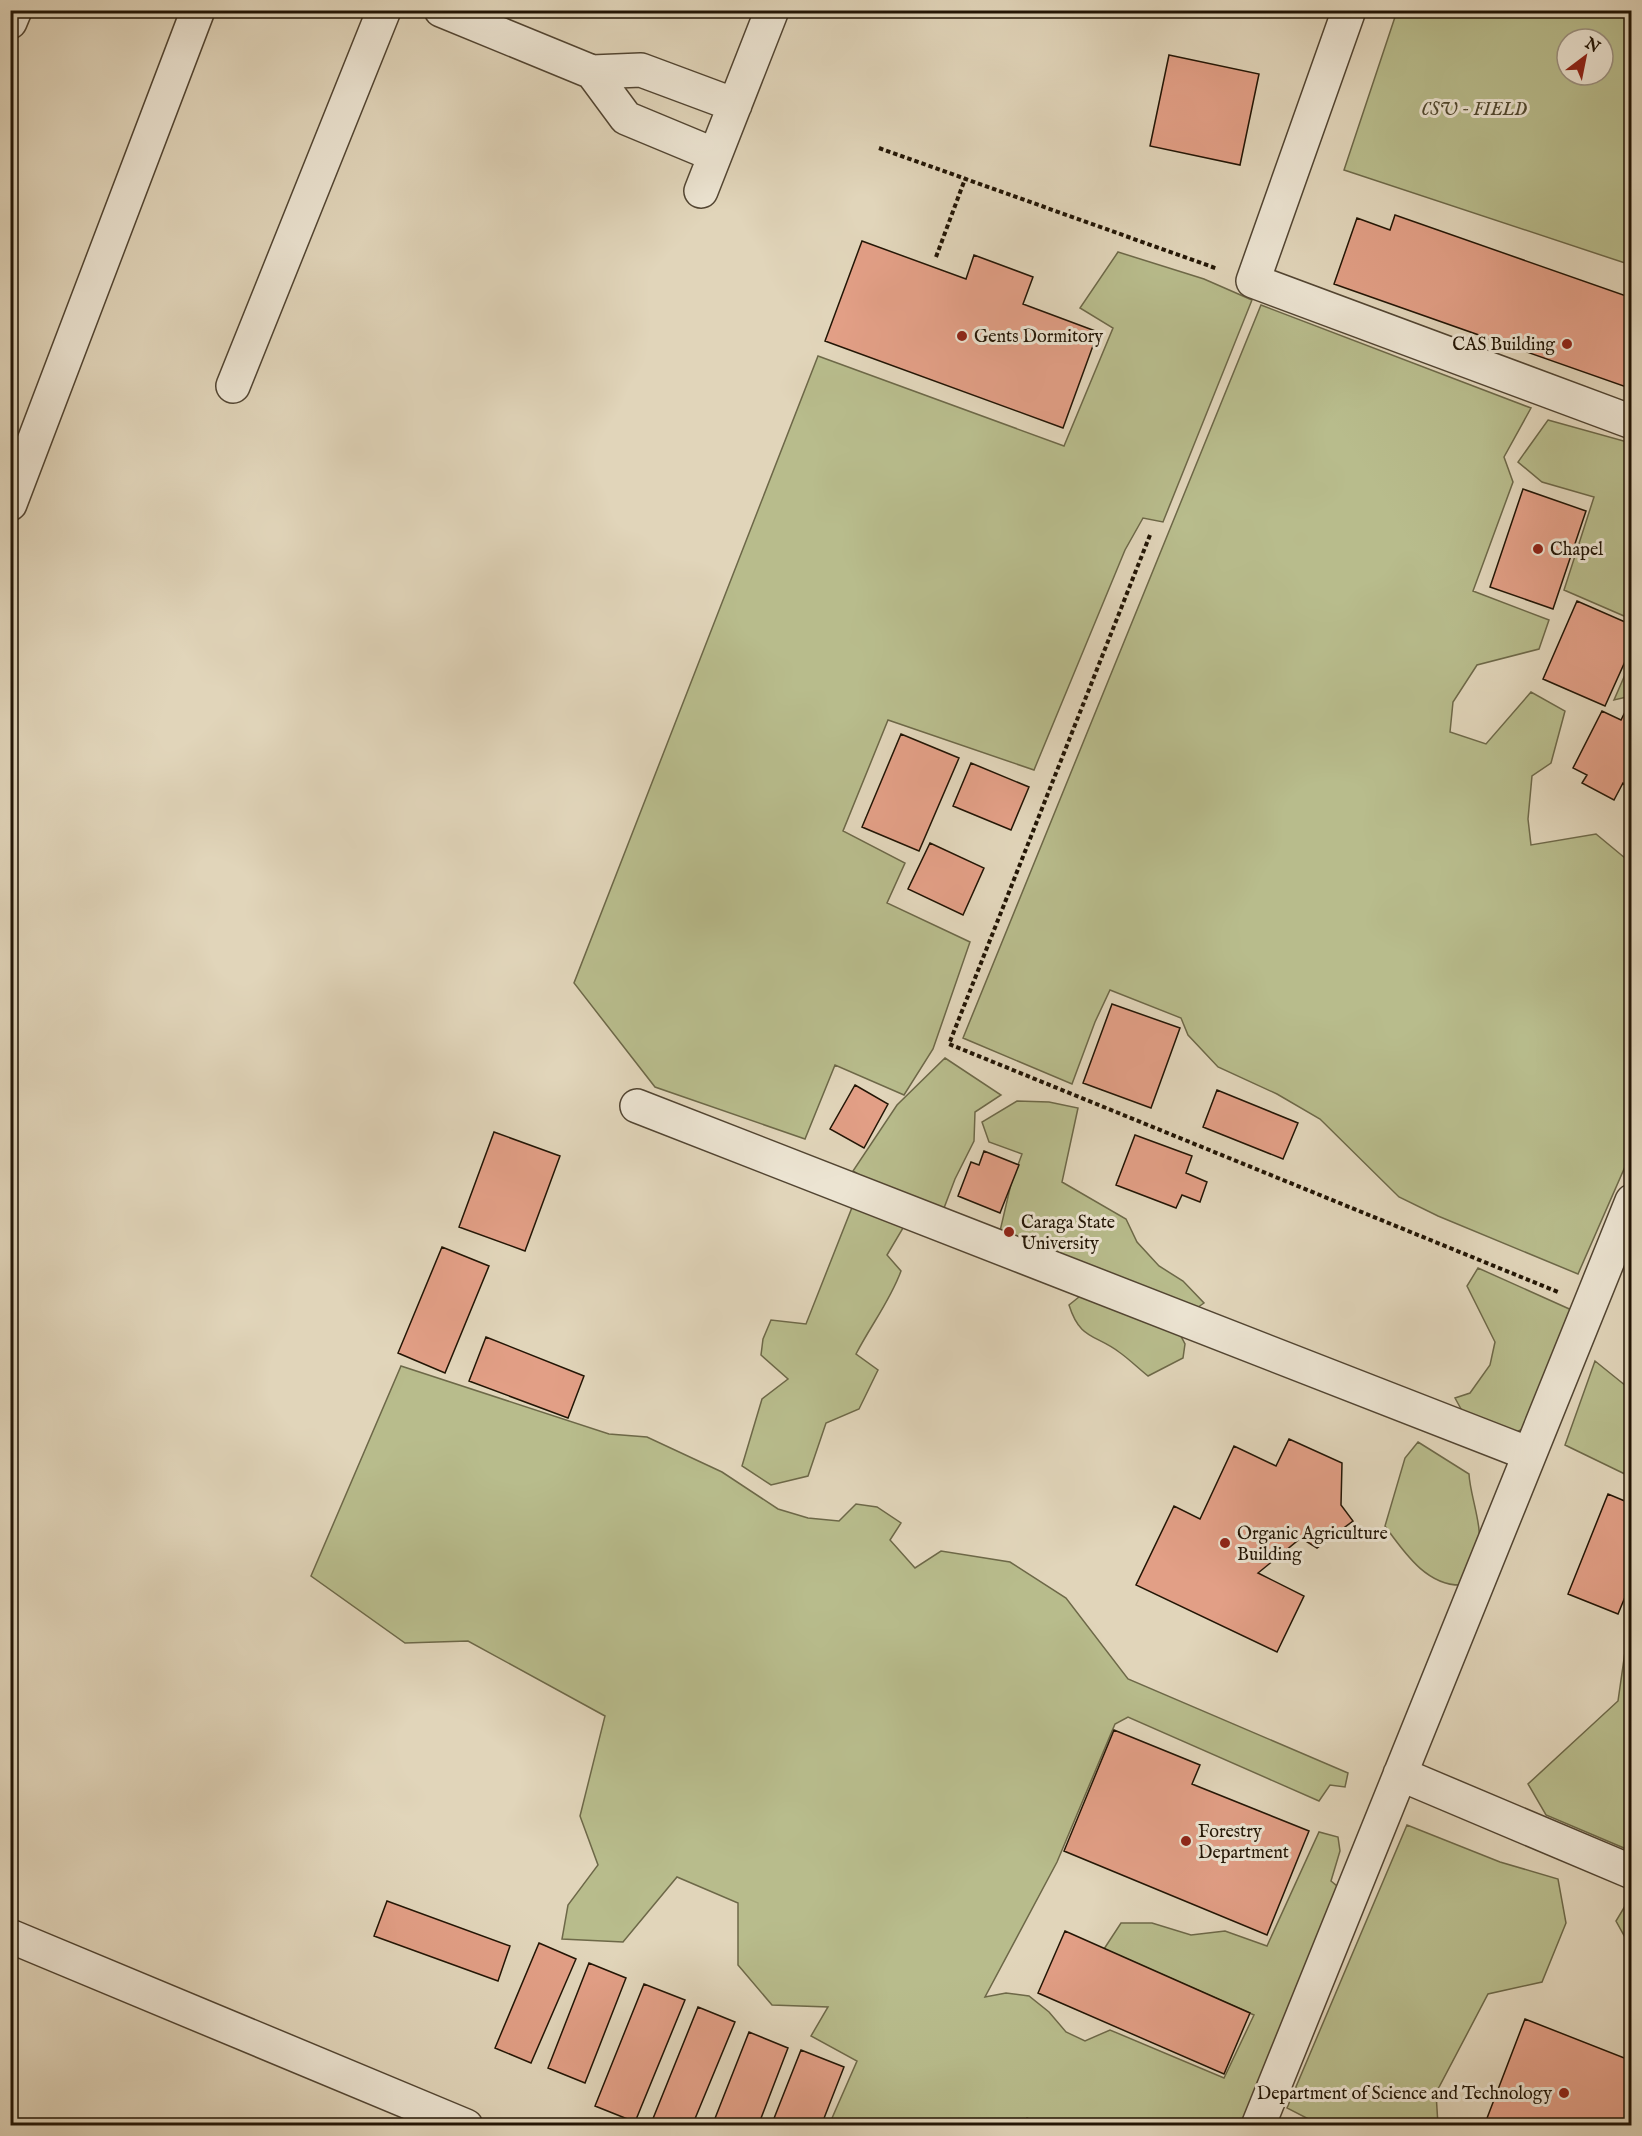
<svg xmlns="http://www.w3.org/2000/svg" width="1642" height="2136" viewBox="0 0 1642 2136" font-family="'IM FELL English',serif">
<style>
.green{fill:#b8bc8c;stroke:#6d6848;stroke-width:1.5;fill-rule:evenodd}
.building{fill:#e29f86;stroke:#221505;stroke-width:1.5}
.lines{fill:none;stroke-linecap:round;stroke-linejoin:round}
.minor-casing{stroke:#524532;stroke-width:36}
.path{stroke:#221505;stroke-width:4;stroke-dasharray:4.5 3;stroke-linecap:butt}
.minor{stroke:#ece4d2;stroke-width:33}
.poi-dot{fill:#8f2418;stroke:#ece4d2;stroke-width:2}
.labels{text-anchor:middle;stroke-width:6;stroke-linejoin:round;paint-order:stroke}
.park-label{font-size:18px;font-style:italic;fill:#4f472e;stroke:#ece4d2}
.poi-label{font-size:18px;fill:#221505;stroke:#ece4d2;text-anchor:start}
</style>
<rect width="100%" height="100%" fill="#e1d5ba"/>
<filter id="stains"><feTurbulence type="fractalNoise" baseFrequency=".00333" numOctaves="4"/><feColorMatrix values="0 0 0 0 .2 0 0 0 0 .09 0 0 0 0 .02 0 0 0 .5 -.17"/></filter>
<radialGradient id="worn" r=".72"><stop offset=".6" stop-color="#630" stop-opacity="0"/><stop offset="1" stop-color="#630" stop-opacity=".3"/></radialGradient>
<path class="green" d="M1397,11h234v254l-287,-95zM1567,39h36v36h-36z
M1118,252l86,27 48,21 -89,222 -20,-4 -18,32 -91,220 -146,-50 -45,111 62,32 -18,40 83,39 -37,107 -29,46 -69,-30 -30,74 -150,-52 -81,-104 244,-627 246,90 49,-118 -33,-20z
M1261,305l270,103 -27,49 9,25 -40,109 76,29 -10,29 -62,16 -24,37 -3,30 36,12 45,-52 34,19 -14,52 -19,13 -4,43 3,26 65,-11 35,29v290l-53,121 -140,-58 -39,-19 -79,-78 -43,-25 -59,-27 -30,-32 -7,-17 -71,-28 -15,32 -23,62 -109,-46z
M1548,420l83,23v176l-67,-29 30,-93 -52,-15 -24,-20z
M1631,661v35l-17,4z
M945,1058l56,37 -26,17 -1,29 -19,38 -11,29 -64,-20 -27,-17 44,-66z
M1017,1101l32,1 29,6 -16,74 64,37 11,23 22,24 24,15 21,22 -10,7 -194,-79 11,-47 11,-30 -33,-12 -7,-20z
M853,1205l53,18 -19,32 14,16c-11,30 -30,54 -45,83l22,16 -19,39 -33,14 -18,53 -37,9 -29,-19 20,-67 26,-20 -27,-24 2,-16 8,-19 35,4z
M1478,1268l98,44 -46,113 -19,10 -45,-17 -11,-20 15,-5 20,-28 5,-23 -28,-56z
M1089,1289l86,36 10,19 -2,14 -35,18c-10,-8 -19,-17 -29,-24 -24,-18 -39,-12 -50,-47z
M1595,1361l36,29v87l-66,-32z
M401,1366l208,68 38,3 75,35 56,37 30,9 31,3 17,-17 21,3 24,16 -11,17 25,28 26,-17 69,11 56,36 62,81 220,94 -3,14 -15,-2 -11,16 -191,-84 -13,7 -58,138 -72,135 21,-4 23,3 20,16 17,20 19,9 25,-11 114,48 30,-63 -150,-66 17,-26h31l39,12 34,-4 42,15 52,-114 19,5 2,14 -9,30 11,9 -91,235 -206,1 -18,-8 -4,8 -194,-1 28,-64 -46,-25 17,-29 -56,-2 -34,-40v-62l-61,-26 -54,65 -61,-3 6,-34 30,-40 -18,-49 25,-100 -137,-75 -63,2 -94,-67z
M1418,1442l51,32c1,22 15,55 9,76 -3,12 -10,24 -15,35 -36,2 -59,-33 -78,-59l20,-68z
M1631,1636v215l-85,-36 -18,-31 90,-83 7,-49z
M1407,1825l93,37 58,17 8,44 -24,59 -54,12 -52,99 2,32h-118l-33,-17z
M1631,1896v52l-15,-27z"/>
<path class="building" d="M1169,55l90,19 -19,91 -90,-19z
M1395,215l237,83v91l-298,-105 23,-66 33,12z
M862,241l104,38 8,-24 59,22 -10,27 75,28 -35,96 -238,-87z
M1523,489l63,22 -33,98 -63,-22z
M1577,601l55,24v21l-27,60 -62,-27z
M1631,700l1,88 -9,-5 -9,17 -32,-17 5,-8 -14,-7 29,-57 19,9z
M901,734l58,24 -40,93 -57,-24z
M971,763l58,24 -18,43 -58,-24z
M930,843l54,25 -21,47 -55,-26z
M1112,1004l68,24 -29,80 -68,-25z
M855,1085l33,19 -24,44 -34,-19z
M1217,1090l81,33 -15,36 -80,-32z
M494,1132l66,24 -35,95 -66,-24z
M1135,1135l57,21 -6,17 21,9 -7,20 -18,-7 -6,13 -60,-23z
M984,1151l35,14 -19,48 -42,-17 13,-34 8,3z
M442,1247l47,19 -44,107 -47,-20z
M486,1337l98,39 -16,42 -99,-37z
M1289,1439l53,24 -1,42 12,16 -36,27 -16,-10 -43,35 46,23 -27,56 -141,-67 38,-79 26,13 34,-73 42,20z
M1608,1494l24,10v76l-14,34 -50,-20z
M1114,1730l86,35 -8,19 117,47 -42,104 -203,-84z
M387,1901l123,45 -12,35 -124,-45z
M1065,1931l185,82 -26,61 -186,-81z
M539,1943l37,16 -45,104 -36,-15z
M589,1963l37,15 -41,105 -37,-15z
M644,1984l41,16 -50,122 -40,-16z
M698,2007l37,15 -43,104h-42z
M1525,2019l107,42v65h-148z
M749,2032l39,16 -30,78h-46z
M801,2050l43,17 -23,59h-50z"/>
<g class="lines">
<defs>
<path id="minor" d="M441,10l151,62 49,-2 94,35
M1349,10l-96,271 379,141
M10,22l5,-12
M592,72l34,46 89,37
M701,191l71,-181
M233,386l151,-376
M10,504l188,-494
M637,1106l892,348
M1400,1774l232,98
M10,1936l456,190
M1258,2126l374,-925"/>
</defs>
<use href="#minor" class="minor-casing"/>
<path class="path" d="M879,148l339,121
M936,257l29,-78
M1150,535l-201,509 609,248"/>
<use href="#minor" class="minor"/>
</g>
<g class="poi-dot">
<circle cx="962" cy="336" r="6"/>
<circle cx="1567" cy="344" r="6"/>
<circle cx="1538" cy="549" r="6"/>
<circle cx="1009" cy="1232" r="6"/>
<circle cx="1225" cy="1543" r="6"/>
<circle cx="1186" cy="1841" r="6"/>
<circle cx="1564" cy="2093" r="6"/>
</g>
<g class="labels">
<g class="park-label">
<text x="1474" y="115">CSU - FIELD</text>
</g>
<g class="poi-label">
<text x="974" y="342">Gents Dormitory</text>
<text x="1555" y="350" text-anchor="end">CAS Building</text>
<text x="1550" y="555">Chapel</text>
<text x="1021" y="1228">Caraga State<tspan x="1021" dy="21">University</tspan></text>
<text x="1237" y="1539">Organic Agriculture<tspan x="1237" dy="21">Building</tspan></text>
<text x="1198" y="1837">Forestry<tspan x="1198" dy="21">Department</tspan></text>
<text x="1552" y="2099" text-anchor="end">Department of Science and Technology</text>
</g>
</g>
<rect width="1642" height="2136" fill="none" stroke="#e1d5ba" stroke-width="36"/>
<rect x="12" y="12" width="1618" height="2112" fill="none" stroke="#221505" stroke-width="3"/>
<rect x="18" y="18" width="1606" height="2100" fill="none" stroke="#221505" stroke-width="1.5"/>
<g transform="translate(1585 57) rotate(32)"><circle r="28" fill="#ece4d2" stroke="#9b9180" stroke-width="1.5"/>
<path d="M0-4.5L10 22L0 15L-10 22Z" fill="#8f2418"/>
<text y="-9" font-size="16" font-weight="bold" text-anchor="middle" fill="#221505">N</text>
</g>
<rect width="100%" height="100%" filter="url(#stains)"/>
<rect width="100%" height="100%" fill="url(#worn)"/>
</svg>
